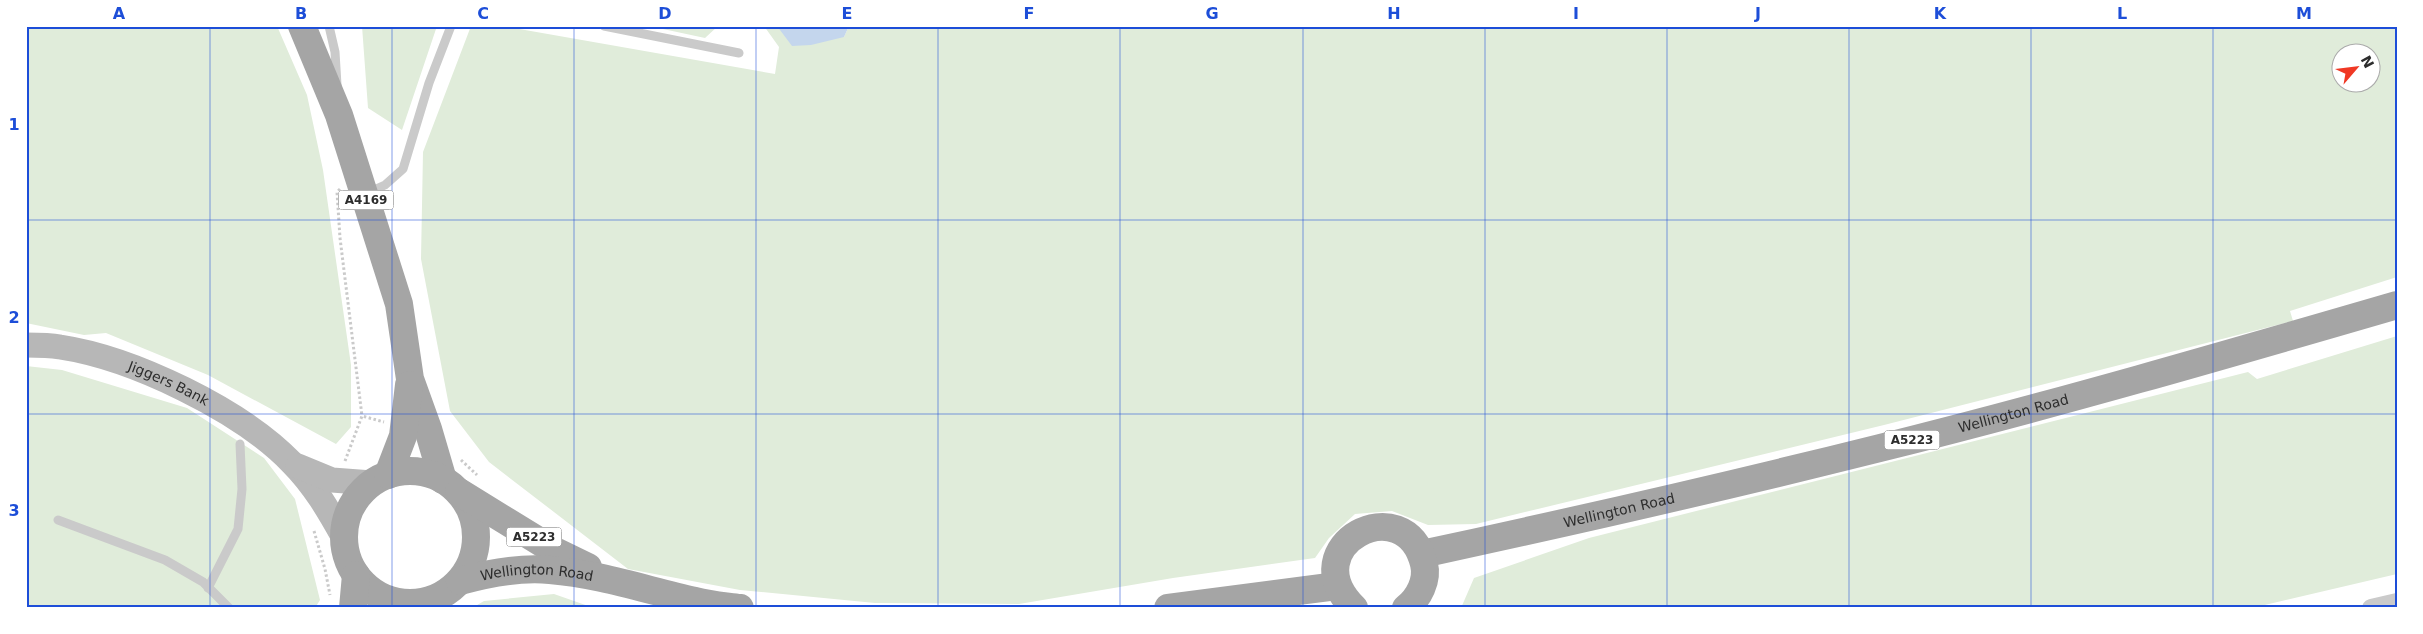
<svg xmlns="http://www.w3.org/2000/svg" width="2423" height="634" viewBox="0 0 2423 634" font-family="'DejaVu Sans',sans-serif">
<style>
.green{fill:#e0ecda;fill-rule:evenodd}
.water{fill:#c4d6ed}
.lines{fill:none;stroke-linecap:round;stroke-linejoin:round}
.path{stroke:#cacaca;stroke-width:3;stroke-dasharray:2.5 2.5;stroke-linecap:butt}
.lane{stroke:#cacaca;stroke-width:9}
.street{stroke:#cacaca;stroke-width:18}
.secondary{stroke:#b7b7b7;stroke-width:25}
.primary{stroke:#a5a5a5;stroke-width:28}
.grid{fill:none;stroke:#1d4ed8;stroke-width:1;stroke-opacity:0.55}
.labels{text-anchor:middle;stroke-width:5;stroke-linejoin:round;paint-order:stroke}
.shield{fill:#fff;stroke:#6c6c6c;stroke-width:1}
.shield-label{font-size:12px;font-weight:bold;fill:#2d2d2d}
.street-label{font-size:14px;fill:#2d2d2d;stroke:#fff}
.neatline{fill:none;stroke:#1d4ed8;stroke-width:2}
.grid-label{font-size:16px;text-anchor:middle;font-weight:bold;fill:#1d4ed8}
</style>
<rect width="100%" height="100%" fill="#fff"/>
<path class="green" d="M26,26h251l30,69 16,75 28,195v62l-15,17 -128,-69 -102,-42 -22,2 -58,-12z
M362,26h75l-35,104 -34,-22z
M471,26h32l272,48 4,-27 -15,-21h13l1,2 66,9 5,-11h1548v251l-107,34 3,10 -409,104 -408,99 -48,1 -36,-14 -37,3 -26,24 -14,20 -142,20 -154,26 -144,-1 -135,-13 -112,-21 -139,-107 -39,-51 -29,-152 2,-107zM2340,52h30v30h-30z
M649,26h69l-13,12z
M2397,336v238l-145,34h-791l13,-30 115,-40 659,-166 9,7z
M26,366l36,4 125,38 77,50 31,41 25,101 -5,8h-289z
M554,594l40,14h-122l12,-7z"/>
<path class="water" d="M777,26h72l-5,11 -33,8 -19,1z"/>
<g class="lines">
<path class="path" d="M340,189l-3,3 3,46 22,178
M461,460l16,15
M345,461l17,-45 22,6
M314,531l11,38 5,26"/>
<path class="lane" d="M329,26l6,26 2,33
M604,26l135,27
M367,193l18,-8 18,-16 26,-86 22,-57
M58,520l107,40 38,22 26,26
M208,588l30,-59 4,-40 -2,-45"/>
<path class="street" d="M2371,608l26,-6"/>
<g class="secondary">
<path id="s1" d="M26,345c12,0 23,0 34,2 73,11 181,63 232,116 22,22 37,48 52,75"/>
<path d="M298,466l34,14 40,3"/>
</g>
<g class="primary">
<path d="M302,26l37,89 60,189 11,75 18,50 15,51"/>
<circle cx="410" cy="537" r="66"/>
<path d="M388,475l15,-39 6,-51"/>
<path d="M459,492l96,59 33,16"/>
<path id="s2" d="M1422,554c153,-33 306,-68 458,-106 173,-43 345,-93 517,-143"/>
<path id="s3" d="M460,581c29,-8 59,-14 90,-11 50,4 96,20 145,31 14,4 30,5 45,7"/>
<path d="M353,608l3,-33"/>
<path d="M1168,608l169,-22"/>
<path d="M1354,608c-63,-62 51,-122 70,-44 4,16 -5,34 -18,44"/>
</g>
</g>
<path class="grid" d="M210,26v582M392,26v582M574,26v582M756,26v582M938,26v582M1120,26v582M1303,26v582M1485,26v582M1667,26v582M1849,26v582M2031,26v582M2213,26v582M26,220h2371M26,414h2371"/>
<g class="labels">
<g class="shield">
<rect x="338.5" y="190.5" width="55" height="19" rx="4"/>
<rect x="1884.5" y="430.5" width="55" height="19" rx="4"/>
<rect x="506.5" y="527.5" width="55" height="19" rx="4"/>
</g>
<g class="shield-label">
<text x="366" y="204">A4169</text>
<text x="1912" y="444">A5223</text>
<text x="534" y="541">A5223</text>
</g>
<g class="street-label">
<text dy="5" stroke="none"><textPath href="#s1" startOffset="149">Jiggers Bank</textPath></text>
<text dy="5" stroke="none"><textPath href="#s2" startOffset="608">Wellington Road</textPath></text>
<text dy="5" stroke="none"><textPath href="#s2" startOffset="202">Wellington Road</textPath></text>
<text dy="5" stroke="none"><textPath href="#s3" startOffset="78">Wellington Road</textPath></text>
</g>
</g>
<rect width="2423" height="634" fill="none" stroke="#ffffff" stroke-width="55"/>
<g transform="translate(2356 68) rotate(62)"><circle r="24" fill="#ffffff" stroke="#ababab"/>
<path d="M0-4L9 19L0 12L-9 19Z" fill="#f03824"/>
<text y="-8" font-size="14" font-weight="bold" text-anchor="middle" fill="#2d2d2d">N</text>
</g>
<rect x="28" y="28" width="2368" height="578" class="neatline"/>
<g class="grid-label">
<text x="119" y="19">A</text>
<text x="301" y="19">B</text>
<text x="483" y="19">C</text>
<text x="665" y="19">D</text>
<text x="847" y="19">E</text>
<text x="1029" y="19">F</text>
<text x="1212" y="19">G</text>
<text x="1394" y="19">H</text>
<text x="1576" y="19">I</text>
<text x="1758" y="19">J</text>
<text x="1940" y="19">K</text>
<text x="2122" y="19">L</text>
<text x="2304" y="19">M</text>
<text x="14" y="130">1</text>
<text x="14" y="323">2</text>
<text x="14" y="516">3</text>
</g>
</svg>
